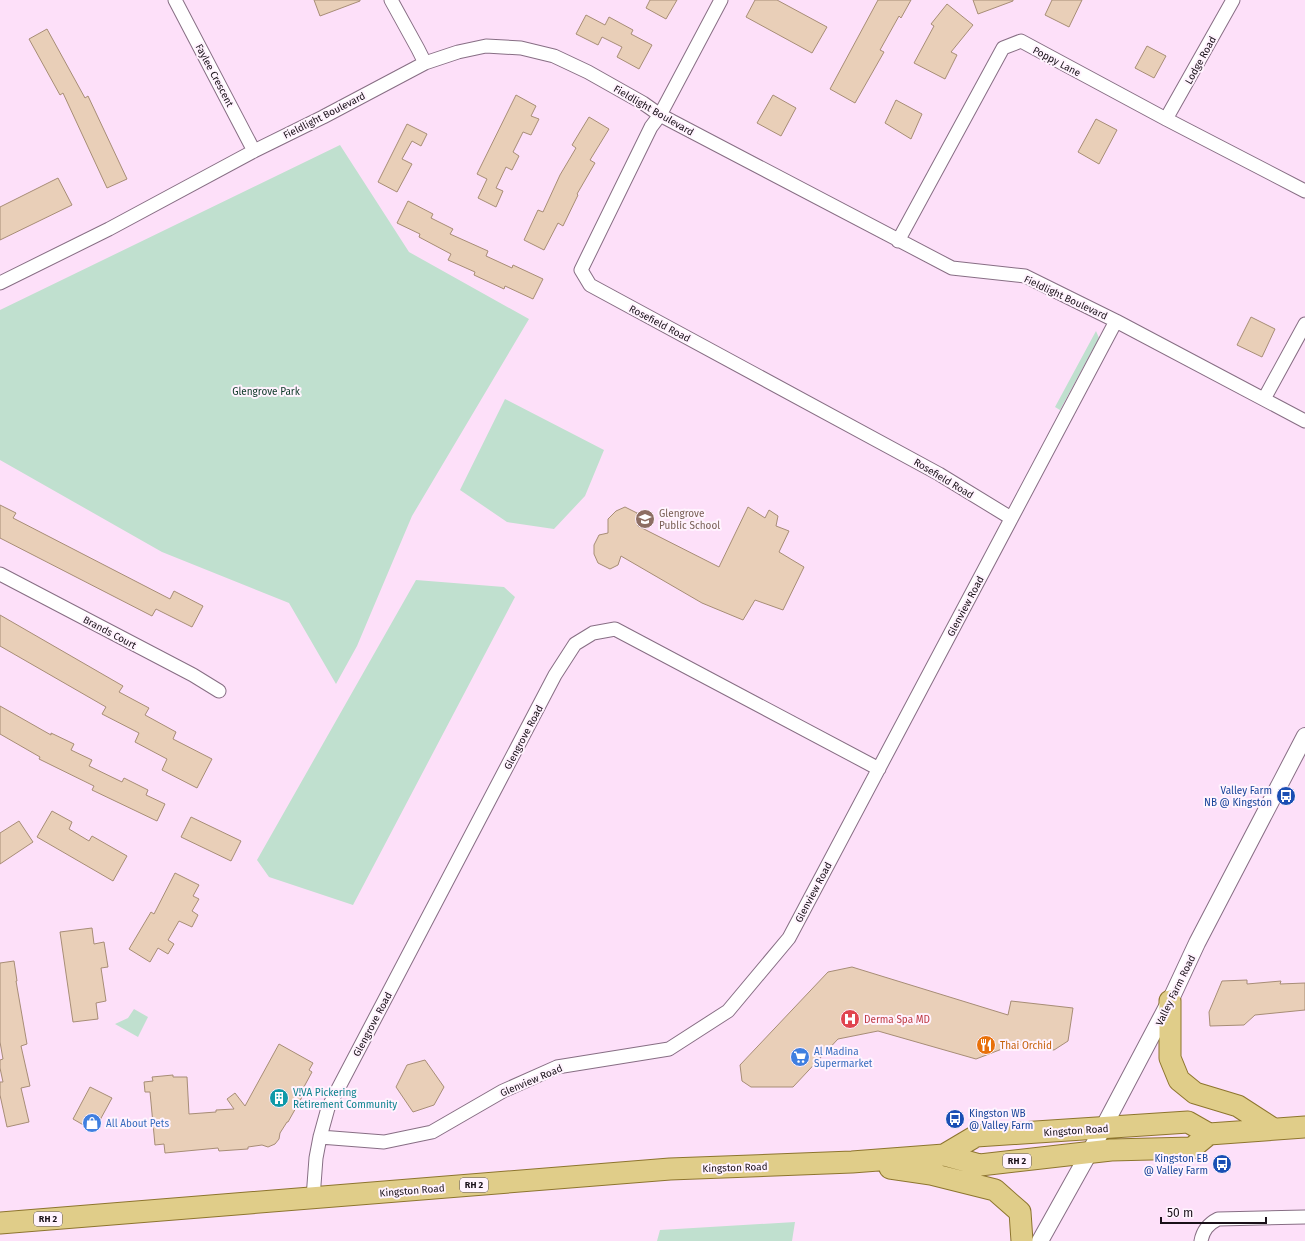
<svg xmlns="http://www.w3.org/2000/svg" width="1305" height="1241" viewBox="0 0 1305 1241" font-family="'Fira Sans',sans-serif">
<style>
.green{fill:#c0e0cf}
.building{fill:#e9cfb8;stroke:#a78d76}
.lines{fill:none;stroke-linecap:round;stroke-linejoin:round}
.minor-casing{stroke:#876e84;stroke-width:15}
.tertiary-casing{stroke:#876e84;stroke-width:18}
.primary-casing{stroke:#8d752e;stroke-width:23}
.minor{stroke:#fff;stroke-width:13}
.tertiary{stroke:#fff;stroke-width:16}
.primary{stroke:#e0cd89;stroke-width:21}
.labels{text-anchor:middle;stroke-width:4;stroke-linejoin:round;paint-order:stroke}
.shield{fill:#fff3fe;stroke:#5e545d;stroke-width:1}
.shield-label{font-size:9px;font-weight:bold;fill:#191018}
.street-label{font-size:10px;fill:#191018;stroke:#fff3fe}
.park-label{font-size:10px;fill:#0d3927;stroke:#fff3fe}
.education-label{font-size:10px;fill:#785e54;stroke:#fff3fe;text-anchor:start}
.transit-label{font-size:10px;fill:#164399;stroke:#fff3fe;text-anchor:end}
.health-label{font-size:10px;fill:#be3a42;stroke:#fff3fe;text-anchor:start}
.food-label{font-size:10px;fill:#c56008;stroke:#fff3fe;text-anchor:start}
.shop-label{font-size:10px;fill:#366cbe;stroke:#fff3fe;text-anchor:start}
.culture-label{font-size:10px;fill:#0d838f;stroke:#fff3fe;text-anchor:start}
</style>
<rect width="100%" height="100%" fill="#fde0f9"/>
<path class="green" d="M340,145l69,107 120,67 -117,197 -55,130 -21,38 -47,-81 -127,-51 -162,-92v-150z
M1096,331l3,7 -39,72 -5,-3z
M505,399l99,51 -19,46 -31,33 -47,-7 -47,-32z
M416,580l88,7 11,10 -162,308 -84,-28 -12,-17z
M134,1009l14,8 -10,20 -23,-13 13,-6z
M795,1222l-3,19h-135l3,-11z"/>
<path class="building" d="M314,0h46v1l-40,15z
M650,0h27l-11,19 -20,-11z
M755,0h22l50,27 -15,26 -66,-36z
M878,0h33l-10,18 -2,-2 -19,34 4,2 -29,51 -25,-14z
M973,0h40v1l-35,13z
M1052,0h30l-13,27 -24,-12z
M947,4l26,21 -22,27 6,3 -12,24 -31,-16 20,-37 -3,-2z
M586,15l19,10 4,-8 24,13 -2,4 21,11 -13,24 -22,-12 5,-10 -20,-10 -4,8 -22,-11z
M47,29l38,69 3,-2 39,83 -20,9 -44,-95 -3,2 -31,-56z
M1147,46l19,10 -12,22 -19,-10z
M516,95l20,11 -5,10 8,3 -8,16 -8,-3 -10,20 6,4 -7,14 -6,-3 -10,21 7,3 -7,16 -18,-9 9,-19 -10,-5z
M773,95l23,13 -15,28 -24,-13z
M896,100l26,14 -11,25 -26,-16z
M589,117l20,12 -19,31 5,3 -18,31 1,1 -15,31 -5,-3 -14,27 -20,-10 14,-30 5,2 17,-37 16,-27 -4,-3z
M1096,119l21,11 -18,34 -21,-12z
M407,124l20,10 -6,12 -9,-5 -10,18 10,5 -15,28 -19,-10z
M58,178l14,27 -72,35v-33z
M408,201l25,13 -2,4 22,11 -3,5 38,17 -2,5 26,12 1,-3 30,14 -10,20 -28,-13 -1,3 -30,-14 1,-3 -27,-12 3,-6 -32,-17 1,-3 -23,-11z
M1251,317l24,12 -13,28 -25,-12z
M0,505l16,8 -3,5 157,81 4,-8 29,15 -11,21 -36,-18 -4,7 -152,-78z
M625,507l12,6 1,13 81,41 29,-60 17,11 4,-8 9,6 -2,10 13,5 -10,21 25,15 -21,43 -28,-10 -12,20 -41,-17 -81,-47 -3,9 -8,4 -12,-6 -4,-9v-9l5,-10 9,-2v-14l8,-8z
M0,615l123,71 -4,6 30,16 -4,7 31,17 -3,7 39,20 -15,29 -35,-18 5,-11 -32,-17 4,-9 -37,-19 4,-7 -106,-61z
M0,706l51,29v-2l23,11 -3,6 21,10 -3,6 33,16 2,-4 24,12 -2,5 19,9 -8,17 -65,-31 2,-4 -55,-27 1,-2 -40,-23z
M52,811l20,11 -3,7 20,12 3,-5 35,20 -14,25 -76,-44z
M191,817l50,24 -10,20 -50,-24z
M19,821l14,21 -33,22v-31z
M175,873l24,12 -6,11 6,3 -7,12 6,4 -6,12 -13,-6 -11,19 6,4 -6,10 -10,-6 -8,14 -21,-13 22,-37 3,2z
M92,928l2,16 10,-2 4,25 -7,1 5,33 -10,2 2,16 -25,3 -13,-90z
M14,961l3,20h-1l11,63 -6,2 9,40 -9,2 8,34 -22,5 -7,-32v-13h3l-3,-14v-8l3,-1 -3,-17v-79z
M852,967l156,48 3,-14 62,7 -5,33 -14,9 -39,-6 -39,15 -98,-28 -40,8 -45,48h-42l-9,-6 -2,-16 88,-93z
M1247,980v4l34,-3 -1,3 25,-1v27l-50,5 -11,10 -34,1 -1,-14 13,-31z
M279,1044l34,19 -4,7 3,2 -13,24 3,1 -14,25h-1l-7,11 -1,6 -4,5 -7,3 -6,-2 -14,2v2l-29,2 -1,-3 -53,5 -1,-9 -9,1 -5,-53h-5l-1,-10 9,-1 -1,-4 21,-2v2h14l2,37 27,-2v-2l18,-1 -7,-10 8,-6 10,13z
M425,1060l19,27 -10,18 -21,7 -17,-25 11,-22z
M90,1087l22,11 -18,33 -21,-12z"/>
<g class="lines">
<defs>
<path id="minor" d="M175,0l79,151
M391,0l27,49 7,14
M721,0l-61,115 -9,12 -70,143 9,15 349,189 72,44
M1166,119l67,-119
M898,241l105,-193 18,-7 145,78 139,72
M0,283l109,-54 145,-78 69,-34 102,-54 33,-11 28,-6 35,2 33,8 34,16 55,31 17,12 292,153 73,8 91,45 189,100
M1264,399l41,-75
M0,574l193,101 26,16
M320,1137l64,5 48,-10 71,-41 54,-24 112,-18 59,-38 61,-73 327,-617
M313,1198l3,-40 4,-21 8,-29 227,-433 20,-31 18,-11 22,-4 264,140
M1201,1241c2,-11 7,-17 17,-22l87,-2"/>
<path id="tertiary" d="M1040,1241l63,-113 67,-127 27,-58 108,-207"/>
<path id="primary" d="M1170,1001v57l9,22 16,13 43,13 34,22
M944,1155l32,-19 212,-14 21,12
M890,1168l41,6 64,16 25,22 2,29
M0,1223l670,-54 182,-7 92,-7 36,10 131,-15 81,-2 17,-14 96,-7"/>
</defs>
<use href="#minor" class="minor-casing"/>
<use href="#tertiary" class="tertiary-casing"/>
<use href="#primary" class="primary-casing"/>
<use href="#minor" class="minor"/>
<use href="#tertiary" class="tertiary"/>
<use href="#primary" class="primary"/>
</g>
<defs>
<symbol id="school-disc" viewBox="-11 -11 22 22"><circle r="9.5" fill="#8d6e63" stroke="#fff3fe"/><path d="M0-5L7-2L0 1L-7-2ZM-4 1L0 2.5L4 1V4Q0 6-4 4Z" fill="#fff"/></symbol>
<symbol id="bus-disc" viewBox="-11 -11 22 22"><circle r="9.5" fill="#1a4fb4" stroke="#fff3fe"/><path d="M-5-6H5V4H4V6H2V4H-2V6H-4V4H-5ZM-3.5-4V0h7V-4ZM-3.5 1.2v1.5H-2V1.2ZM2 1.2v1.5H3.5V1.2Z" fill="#fff"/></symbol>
<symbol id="hospital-disc" viewBox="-11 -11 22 22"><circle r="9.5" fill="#e0444e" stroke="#fff3fe"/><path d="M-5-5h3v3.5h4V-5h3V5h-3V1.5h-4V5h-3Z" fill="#fff"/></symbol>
<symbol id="restaurant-disc" viewBox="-11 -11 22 22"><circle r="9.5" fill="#e8710a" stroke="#fff3fe"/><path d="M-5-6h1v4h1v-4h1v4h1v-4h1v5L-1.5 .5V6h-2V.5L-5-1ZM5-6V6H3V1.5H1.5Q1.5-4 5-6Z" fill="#fff"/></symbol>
<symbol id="supermarket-disc" viewBox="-11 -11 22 22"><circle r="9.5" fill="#3f7fe0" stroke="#fff3fe"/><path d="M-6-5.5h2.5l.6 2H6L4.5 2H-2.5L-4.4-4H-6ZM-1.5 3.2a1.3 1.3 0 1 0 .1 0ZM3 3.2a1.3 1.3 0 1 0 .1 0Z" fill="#fff"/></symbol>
<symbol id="building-disc" viewBox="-11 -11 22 22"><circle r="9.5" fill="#0f9aa8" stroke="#fff3fe"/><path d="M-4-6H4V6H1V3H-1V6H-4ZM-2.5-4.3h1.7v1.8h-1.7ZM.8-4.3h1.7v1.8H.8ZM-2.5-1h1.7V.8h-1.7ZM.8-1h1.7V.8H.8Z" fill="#fff"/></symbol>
<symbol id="shop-disc" viewBox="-11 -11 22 22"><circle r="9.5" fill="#3f7fe0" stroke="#fff3fe"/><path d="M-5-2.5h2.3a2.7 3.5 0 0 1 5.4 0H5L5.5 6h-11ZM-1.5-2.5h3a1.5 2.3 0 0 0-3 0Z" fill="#fff"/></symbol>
</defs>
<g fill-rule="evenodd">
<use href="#school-disc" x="634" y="508" width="22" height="22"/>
<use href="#bus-disc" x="1275" y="785" width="22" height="22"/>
<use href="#hospital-disc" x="839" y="1008" width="22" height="22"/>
<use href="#restaurant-disc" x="975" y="1034" width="22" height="22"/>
<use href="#supermarket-disc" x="789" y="1046" width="22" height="22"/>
<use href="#building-disc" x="268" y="1087" width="22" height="22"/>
<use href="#bus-disc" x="944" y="1108" width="22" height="22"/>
<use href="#shop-disc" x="81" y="1112" width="22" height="22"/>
<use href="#bus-disc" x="1211" y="1153" width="22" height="22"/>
</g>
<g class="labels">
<g class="shield">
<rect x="1003" y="1154" width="28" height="14" rx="3"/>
<rect x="460" y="1178" width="28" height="14" rx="3"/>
<rect x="34" y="1212" width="28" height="14" rx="3"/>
</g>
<g class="shield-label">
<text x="1017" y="1164">RH 2</text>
<text x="474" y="1188">RH 2</text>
<text x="48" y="1222">RH 2</text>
</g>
<g class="street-label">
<text transform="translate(1200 60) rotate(-61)" y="4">Lodge Road</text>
<text transform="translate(1057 61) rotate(28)" y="4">Poppy Lane</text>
<text transform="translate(215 75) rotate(62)" y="4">Faylee Crescent</text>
<text transform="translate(654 110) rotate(30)" y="4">Fieldlight Boulevard</text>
<text transform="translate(324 115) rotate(-27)" y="4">Fieldlight Boulevard</text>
<text transform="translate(1066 297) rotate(25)" y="4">Fieldlight Boulevard</text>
<text transform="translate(660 323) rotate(28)" y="4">Rosefield Road</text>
<text transform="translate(944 478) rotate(31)" y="4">Rosefield Road</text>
<text transform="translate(965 606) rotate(-62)" y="4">Glenview Road</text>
<text transform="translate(110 632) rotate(28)" y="4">Brands Court</text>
<text transform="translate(523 737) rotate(-62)" y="4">Glengrove Road</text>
<text transform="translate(813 892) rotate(-62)" y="4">Glenview Road</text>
<text transform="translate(1175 990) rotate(-64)" y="4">Valley Farm Road</text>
<text transform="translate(372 1024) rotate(-62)" y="4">Glengrove Road</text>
<text transform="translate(531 1080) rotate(-23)" y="4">Glenview Road</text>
<text transform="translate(1076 1130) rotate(-4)" y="4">Kingston Road</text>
<text transform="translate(735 1167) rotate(-2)" y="4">Kingston Road</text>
<text transform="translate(412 1190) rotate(-5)" y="4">Kingston Road</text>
</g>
<g class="park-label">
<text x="266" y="395">Glengrove Park</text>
</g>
<g class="education-label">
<text x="659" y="517">Glengrove<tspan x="659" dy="12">Public School</tspan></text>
</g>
<g class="transit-label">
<text x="1272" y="794">Valley Farm<tspan x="1272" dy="12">NB @ Kingston</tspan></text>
<text x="969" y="1117" text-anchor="start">Kingston WB<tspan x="969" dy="12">@ Valley Farm</tspan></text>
<text x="1208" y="1162">Kingston EB<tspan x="1208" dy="12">@ Valley Farm</tspan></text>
</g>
<g class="health-label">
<text x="864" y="1023">Derma Spa MD</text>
</g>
<g class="food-label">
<text x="1000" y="1049">Thai Orchid</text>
</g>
<g class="shop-label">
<text x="814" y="1055">Al Madina<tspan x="814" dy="12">Supermarket</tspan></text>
<text x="106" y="1127">All About Pets</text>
</g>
<g class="culture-label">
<text x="293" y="1096">V!VA Pickering<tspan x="293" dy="12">Retirement Community</tspan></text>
</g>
</g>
<path d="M1161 1217v6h105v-6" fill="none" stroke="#191018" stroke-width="2"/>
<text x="1167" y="1217" font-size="12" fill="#191018" stroke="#fff3fe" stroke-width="3" paint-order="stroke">50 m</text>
</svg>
